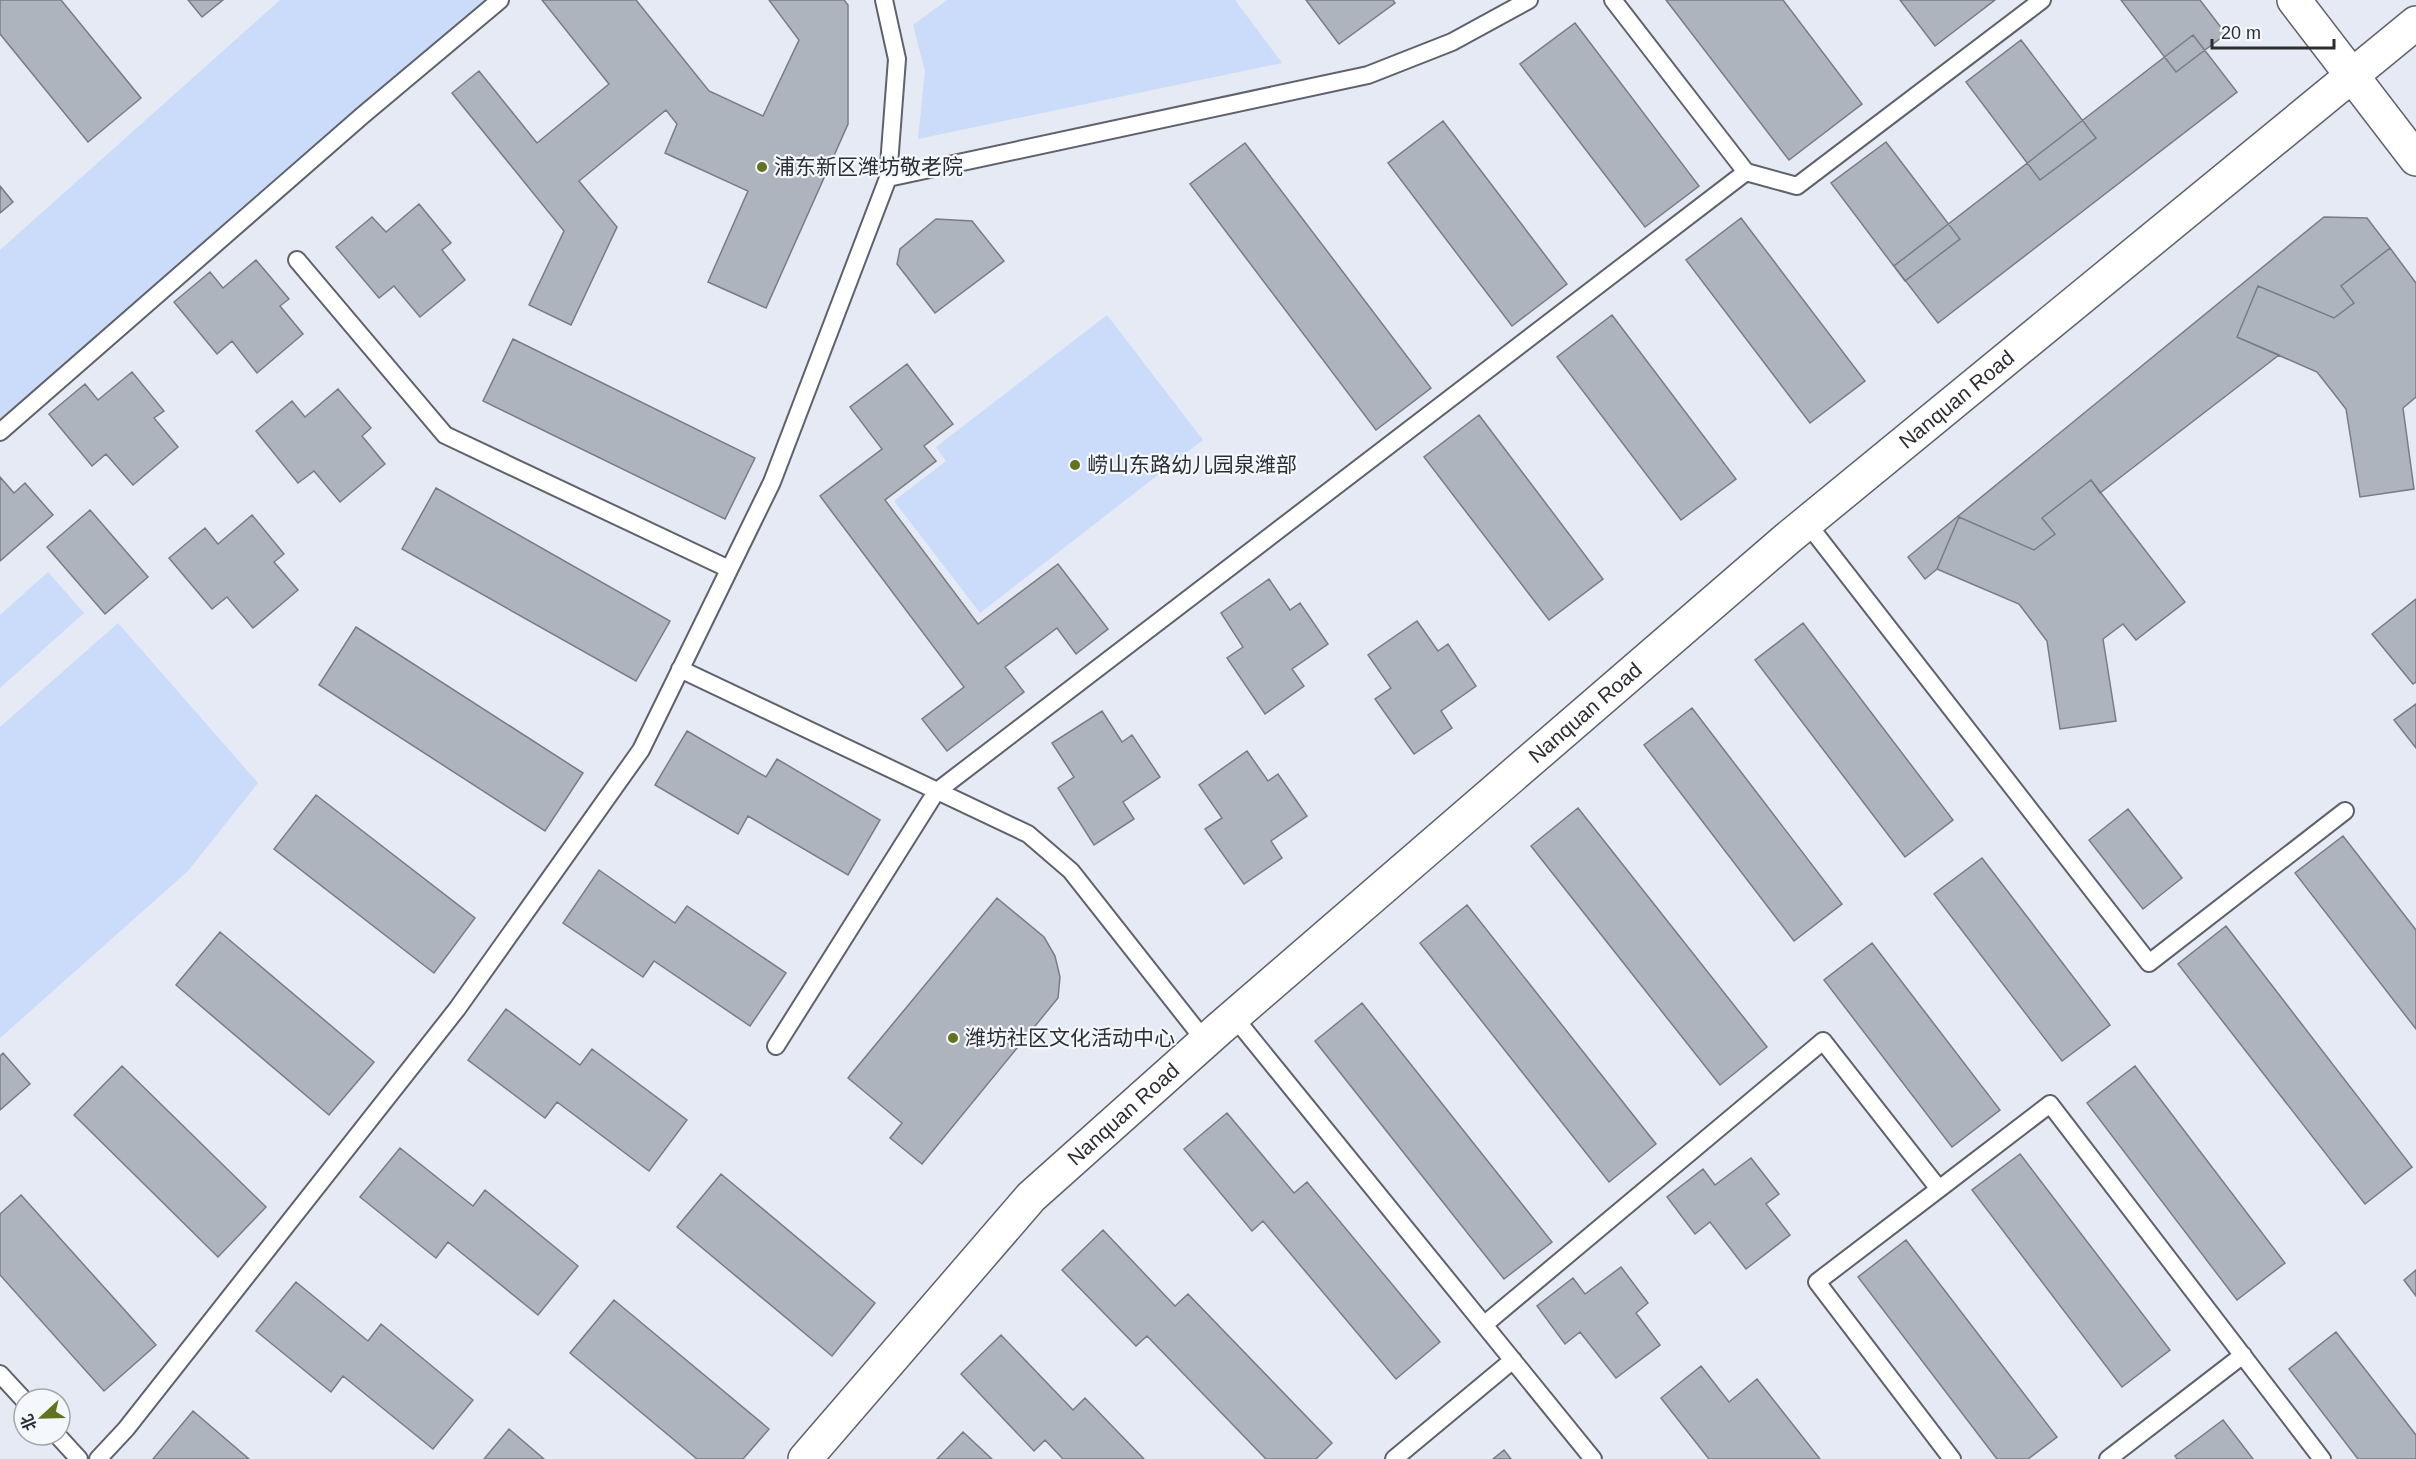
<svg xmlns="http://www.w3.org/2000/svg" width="2416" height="1459" viewBox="0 0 2416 1459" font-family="Helvetica,'Noto Sans SC',sans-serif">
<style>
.green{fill:#cadcfa}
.building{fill:#aeb4bd;stroke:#777d85;stroke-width:1.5}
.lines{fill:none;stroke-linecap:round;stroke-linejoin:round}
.service-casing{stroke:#5e636b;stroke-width:20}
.tertiary-casing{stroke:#5e636b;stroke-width:36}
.service{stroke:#fff;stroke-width:16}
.tertiary{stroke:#fff;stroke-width:33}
.poi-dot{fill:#63721e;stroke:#f4f8fd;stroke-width:2}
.labels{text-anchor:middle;stroke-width:4.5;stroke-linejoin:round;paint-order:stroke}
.poi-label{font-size:21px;fill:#2c2e31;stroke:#f4f8fd;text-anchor:start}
.street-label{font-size:21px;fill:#2c2e31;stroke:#f4f8fd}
</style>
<rect width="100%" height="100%" fill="#e5eaf4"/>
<path class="green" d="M280,0h220l-500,432v-182z
M947,0h288l47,63 -364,76 7,-68 -12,-46z
M1107,315l96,125 -223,173 -86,-112 52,-40 -10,-14z
M48,572l36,41 -84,75v-73z
M118,623l140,160 -70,88 -188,167v-311z"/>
<path class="building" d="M0,0h61l80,98 -53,44 -88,-108z
M188,0h35l-21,17z
M542,0h94l73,91 54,25 36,-76 -30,-40h75l4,5v119l-82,184 -58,-26 40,-91 -83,-38 12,-29 -11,-14 -87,71 38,46 -46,98 -42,-20 35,-74 -112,-138 27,-22 58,72 72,-59z
M1306,0h87l2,3 -56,41z
M1666,0h117l79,104 -73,56z
M1900,0h95l-60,46z
M2121,0h79l26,34 -50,38z
M1575,23l124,163 -54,41 -125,-163z
M2193,35l44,57 -299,231 -44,-57z
M2021,40l75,98 -56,42 -74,-98z
M1443,121l124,163 -55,42 -124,-163z
M1886,142l74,97 -55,42 -74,-98z
M1245,143l186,245 -55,42 -186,-246z
M0,186l13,16 -13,11z
M419,204l32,39 -9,7 23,30 -45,37 -26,-31 -15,12 -43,-51 36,-30 14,15z
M2324,217l43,1 23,30 -49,38 13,17 -20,15 -76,-32 -21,51 42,18 -179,138 -9,-13 -49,38 13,16 -21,16 -75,-33 -22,52 -12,10 -17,-22z
M1741,218l124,163 -55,42 -124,-163z
M936,219l36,2 32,40 -69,52 -38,-49 3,-15z
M2390,248l26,35v114l-13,11 11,81 -54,8 -14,-88 -14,-18 -15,-19 -80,-35 21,-51 76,32 20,-15 -13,-17z
M256,260l33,39 -9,7 23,28 -46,39 -25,-32 -15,13 -43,-52 36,-30 13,16z
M1612,315l124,164 -55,41 -124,-163z
M513,339l242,119 -30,61 -242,-118z
M907,364l46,60 -29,22 12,15 -51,39 93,124 80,-60 50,65 -32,25 -19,-26 -52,39 19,25 -77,59 -25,-32 42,-32 -144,-191 62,-47 -32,-42z
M132,372l32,39 -10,7 24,29 -45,38 -27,-31 -14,12 -43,-52 36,-30 13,16z
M338,389l33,39 -9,8 23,28 -45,38 -26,-31 -16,12 -42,-52 36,-30 13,16z
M1479,415l124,164 -54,41 -125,-163z
M0,477l14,16 11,-10 28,32 -53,46z
M2091,480l94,122 -49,38 -13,-16 -20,15 13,82 -56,8 -13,-88 -28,-37 -82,-35 22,-52 75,33 21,-16 -13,-16z
M436,488l234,133 -34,60 -234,-132z
M90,510l58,67 -43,37 -58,-67z
M252,515l32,39 -10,8 24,28 -45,38 -26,-31 -15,12 -43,-51 36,-30 13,16z
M1269,579l21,31 10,-7 28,41 -36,25 12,17 -39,28 -38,-56 16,-11 -22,-34z
M2416,599v83l-3,2 -41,-50z
M1417,621l21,30 10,-7 28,42 -35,25 11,17 -38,26 -39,-55 16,-11 -23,-33z
M1803,623l150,197 -48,37 -150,-197z
M356,627l227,146 -38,58 -226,-146z
M2416,704v44l-22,-28z
M1692,708l150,196 -48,37 -150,-196z
M1102,711l20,31 10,-7 28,42 -37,25 11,17 -40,26 -36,-57 16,-11 -22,-34z
M687,731l79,46 11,-18 103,61 -32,55 -100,-59 -10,18 -83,-49z
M1247,751l21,30 10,-7 29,42 -36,25 11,17 -38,26 -39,-55 17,-11 -23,-33z
M316,795l159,123 -41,55 -160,-124z
M1578,808l189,239 -47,38 -189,-239z
M2128,809l54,69 -39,31 -54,-69z
M2343,836l73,94v99l-121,-156z
M1982,858l128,167 -48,36 -128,-167z
M599,870l76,53 12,-17 99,67 -36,53 -96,-65 -11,16 -80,-54z
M997,898l47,39 11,19 5,21 -2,21 -136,166 -32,-26 12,-15 -54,-45z
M1467,905l189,239 -47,38 -189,-239z
M2226,926l186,241 -47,37 -187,-240z
M220,932l154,130 -45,53 -153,-130z
M1872,943l128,167 -48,37 -128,-167z
M1362,1003l190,239 -48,37 -189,-238z
M506,1009l74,56 12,-16 95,71 -38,51 -92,-69 -12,16 -77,-58z
M3,1053l27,31 -30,26v-54z
M122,1066l144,141 -48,50 -144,-142z
M2135,1066l150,197 -48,37 -150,-197z
M1227,1113l67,80 13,-11 133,160 -44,37 -133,-158 -11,10 -68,-82z
M400,1148l73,58 12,-16 93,76 -40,49 -90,-73 -12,16 -76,-61z
M2020,1154l150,196 -48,37 -150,-197z
M1751,1158l28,36 -13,10 24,31 -44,34 -36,-47 -15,12 -28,-37 36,-28 12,16z
M721,1174l154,129 -43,53 -155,-129z
M21,1195l135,150 -52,46 -104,-116v-61z
M1103,1230l72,76 13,-12 144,149 -16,16h-50l-119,-123 -11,10 -74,-76z
M1906,1240l151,197 -29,22h-31l-139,-182z
M1621,1267l27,36 -12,10 24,32 -44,33 -36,-46 -15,12 -28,-38 36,-28 12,16z
M2416,1270v26l-12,-16z
M296,1282l72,59 13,-17 92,76 -40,49 -90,-73 -12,16 -75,-61z
M614,1300l155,129 -26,30h-46l-127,-106z
M2336,1332l80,103v24h-58l-69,-90z
M1001,1335l72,75 12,-12 59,61h-81l-18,-19 -11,11 -73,-77z
M1701,1366l28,36 28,-23 63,80h-111l-48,-61z
M193,1411l56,48h-96z
M2223,1420l30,39h-76l-2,-3z
M509,1429l35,30h-60z
M963,1432l29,27h-55z
M1504,1450l7,9h-18z"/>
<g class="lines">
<defs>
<path id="service" d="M1613,0l133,172 51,14 245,-186
M888,178l480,-103 84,-33 77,-42
M297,260l148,175 284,134
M0,432l363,-317 137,-115
M1807,523l342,440 196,-152
M680,669l348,165 43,37 134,170
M1234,1017l359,442
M776,1046l160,-254 810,-620
M1939,1189l111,-85 272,355
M1485,1324l338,-283 116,148 -122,93 135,177
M0,1374l24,26
M57,1435l22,24
M98,1459l28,-30 331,-420 184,-259 131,-268 116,-304 9,-119 -13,-59
M1394,1459l119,-99
M2108,1459l135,-104"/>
<g id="tertiary">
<path d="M2294,0l122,159"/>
<path id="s1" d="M805,1459l226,-262 188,-168 569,-491 628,-515"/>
</g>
</defs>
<use href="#service" class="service-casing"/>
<use href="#tertiary" class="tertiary-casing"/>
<use href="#service" class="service"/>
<use href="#tertiary" class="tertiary"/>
</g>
<g class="poi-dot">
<circle cx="762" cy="167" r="6"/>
<circle cx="1075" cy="465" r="6"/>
<circle cx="953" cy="1038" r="6"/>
</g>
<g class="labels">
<g class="poi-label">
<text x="774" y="174">浦东新区潍坊敬老院</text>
<text x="1087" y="472">崂山东路幼儿园泉潍部</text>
<text x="965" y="1045">潍坊社区文化活动中心</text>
</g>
<g class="street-label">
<text dy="7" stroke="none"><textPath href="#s1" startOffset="1568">Nanquan Road</textPath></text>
<text dy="7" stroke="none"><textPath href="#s1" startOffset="1082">Nanquan Road</textPath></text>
<text dy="7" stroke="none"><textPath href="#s1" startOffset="470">Nanquan Road</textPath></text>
</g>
</g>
<g transform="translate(42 1417) rotate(248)"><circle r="28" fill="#f4f8fd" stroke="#a4a7ab" stroke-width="1.5"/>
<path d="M0-4.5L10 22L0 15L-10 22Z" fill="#63721e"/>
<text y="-9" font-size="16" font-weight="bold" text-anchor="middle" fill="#2c2e31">北</text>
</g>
<path d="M2212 39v9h122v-9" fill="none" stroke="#2c2e31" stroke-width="3"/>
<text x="2221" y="39" font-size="18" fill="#2c2e31" stroke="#f4f8fd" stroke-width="4.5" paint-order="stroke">20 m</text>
</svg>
